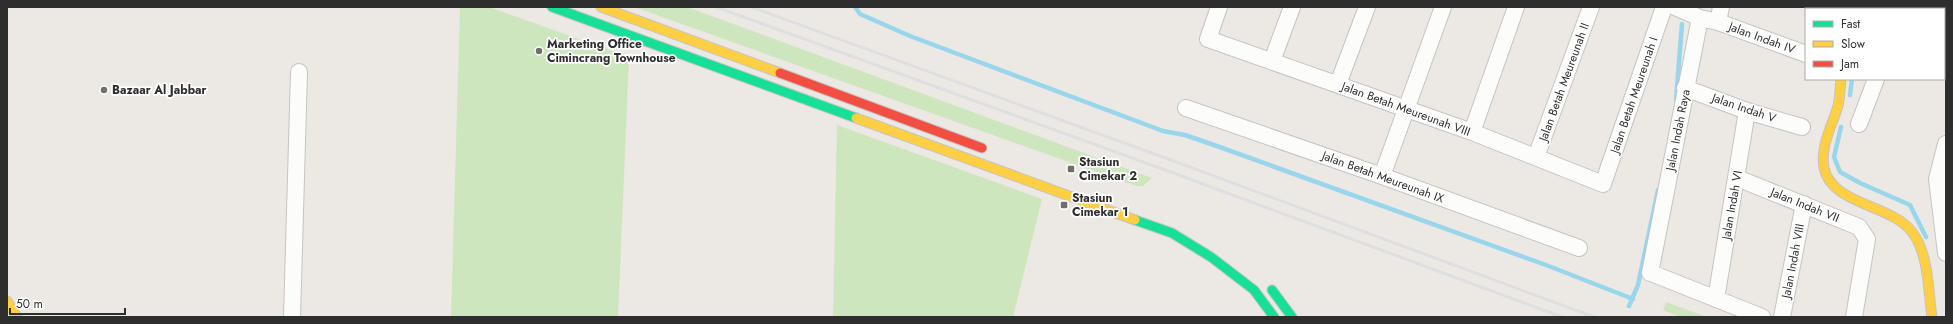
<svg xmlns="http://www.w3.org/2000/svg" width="1953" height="324" viewBox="0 0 1953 324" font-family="Jost,sans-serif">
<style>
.green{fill:#cee6be}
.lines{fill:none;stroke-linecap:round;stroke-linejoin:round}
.stream{stroke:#99d6ec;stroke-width:4.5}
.street-casing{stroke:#c5c4c5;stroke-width:18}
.fast-casing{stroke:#c5c4c5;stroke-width:11}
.slow-casing{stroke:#c5c4c5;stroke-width:11}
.jam-casing{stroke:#c5c4c5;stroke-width:11}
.street{stroke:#fcfcfb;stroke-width:16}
.fast{stroke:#16e098;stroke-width:9}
.slow{stroke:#ffcf43;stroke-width:9}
.jam{stroke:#f24e42;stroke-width:9}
.rail{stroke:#dfdfe1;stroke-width:3}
.poi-dot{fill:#706f6e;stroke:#fff;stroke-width:1.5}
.labels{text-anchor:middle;stroke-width:3.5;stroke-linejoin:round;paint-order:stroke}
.street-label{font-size:12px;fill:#2e2e2e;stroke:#fff}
.poi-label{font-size:12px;font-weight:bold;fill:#2e2e2e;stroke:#fff;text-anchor:start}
</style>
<rect width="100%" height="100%" fill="#ece8e4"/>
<path class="green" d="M460,7h29l140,50 -11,260h-167z
M634,7h53l465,171 -9,8h-7z
M837,125l205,74 -29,118h-180z
M1666,302l41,15h-27l-17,-7z"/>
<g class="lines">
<path class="stream" d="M855,7l5,7 50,22 253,95 22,4 29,10 332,120 87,34
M1857,9v-2
M1850,95l2,-16
M1676,100l6,-76
M1841,127l-7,30 6,15 20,11 50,22 16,32
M1629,306l9,-21 20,-95"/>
<defs>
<path id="street" d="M1219,7l-11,32 264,93 131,52 61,-177
M1675,7l25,11
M1902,9l1,-2
M1718,22l3,-15
M1272,61l20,-54
M1338,84l29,-77
M1685,88l62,23 55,16
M1186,108l196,68 197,72
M1859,124l17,-45
M1472,132l44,-125
M1946,144l-9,35 9,74
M1536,157l55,-150
M1382,176l61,-169
M1737,178l122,49 8,12 -13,78
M1650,273l50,-255 18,4 88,32
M1651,273l111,44
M1716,299l31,-188
M292,317l7,-245
M1782,317l22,-113"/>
<path id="fast" d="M552,7l304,111
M1845,7v2
M1135,220l37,13 39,24 43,33 20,27
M1272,290l20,27"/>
<path id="slow" d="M601,7l179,66
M1841,79c-1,9 -1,18 -3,27 -6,20 -18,40 -14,62 8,37 67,36 88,64 17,22 16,58 20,85
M856,118l279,102
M7,301l10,16"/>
<path id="jam" d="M780,73l202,75"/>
</defs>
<use href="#street" class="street-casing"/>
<use href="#fast" class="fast-casing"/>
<use href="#slow" class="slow-casing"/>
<use href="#jam" class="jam-casing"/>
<use href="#street" class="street"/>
<use href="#fast" class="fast"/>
<use href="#slow" class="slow"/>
<use href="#jam" class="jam"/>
<path class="rail" d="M716,7l452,164 394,146
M751,7l420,153 423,157"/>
</g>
<g class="poi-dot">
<circle cx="539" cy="51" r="4"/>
<circle cx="104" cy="90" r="4"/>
<rect x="1067" y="165" width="8" height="8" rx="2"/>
<rect x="1060" y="201" width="8" height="8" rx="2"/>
</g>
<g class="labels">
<g class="street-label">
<text transform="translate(1762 38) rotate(20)" y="4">Jalan Indah IV</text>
<text transform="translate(1564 82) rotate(-70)" y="4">Jalan Betah Meureunah II</text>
<text transform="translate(1634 95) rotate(-71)" y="4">Jalan Betah Meureunah I</text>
<text transform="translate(1744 108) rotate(19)" y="4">Jalan Indah V</text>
<text transform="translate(1406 109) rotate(20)" y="4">Jalan Betah Meureunah VIII</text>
<text transform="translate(1678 130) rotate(-79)" y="4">Jalan Indah Raya</text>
<text transform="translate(1383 177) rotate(20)" y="4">Jalan Betah Meureunah IX</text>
<text transform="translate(1732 205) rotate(-80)" y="4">Jalan Indah VI</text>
<text transform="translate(1805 205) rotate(22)" y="4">Jalan Indah VII</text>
<text transform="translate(1793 261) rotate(-79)" y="4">Jalan Indah VIII</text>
</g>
<g class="poi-label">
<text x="547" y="48">Marketing Office<tspan x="547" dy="14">Cimincrang Townhouse</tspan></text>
<text x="112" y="94">Bazaar Al Jabbar</text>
<text x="1079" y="166">Stasiun<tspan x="1079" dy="14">Cimekar 2</tspan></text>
<text x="1072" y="202">Stasiun<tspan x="1072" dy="14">Cimekar 1</tspan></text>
</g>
</g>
<rect width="1953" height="324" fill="none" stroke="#2e2e2e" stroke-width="16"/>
<rect x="1805" y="8" width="140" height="72" fill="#ffffff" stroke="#ababab"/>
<rect x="1813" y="21" width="20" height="6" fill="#16e098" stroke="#ababab"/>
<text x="1841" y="28" font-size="12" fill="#2e2e2e">Fast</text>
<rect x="1813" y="41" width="20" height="6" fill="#ffcf43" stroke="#ababab"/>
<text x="1841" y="48" font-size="12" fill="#2e2e2e">Slow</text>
<rect x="1813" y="61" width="20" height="6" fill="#f24e42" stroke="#ababab"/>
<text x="1841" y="68" font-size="12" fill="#2e2e2e">Jam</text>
<path d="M10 308v6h115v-6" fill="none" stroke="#2e2e2e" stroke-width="2"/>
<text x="16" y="308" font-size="12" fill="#2e2e2e" stroke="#ffffff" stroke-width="3" paint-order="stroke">50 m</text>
</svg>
